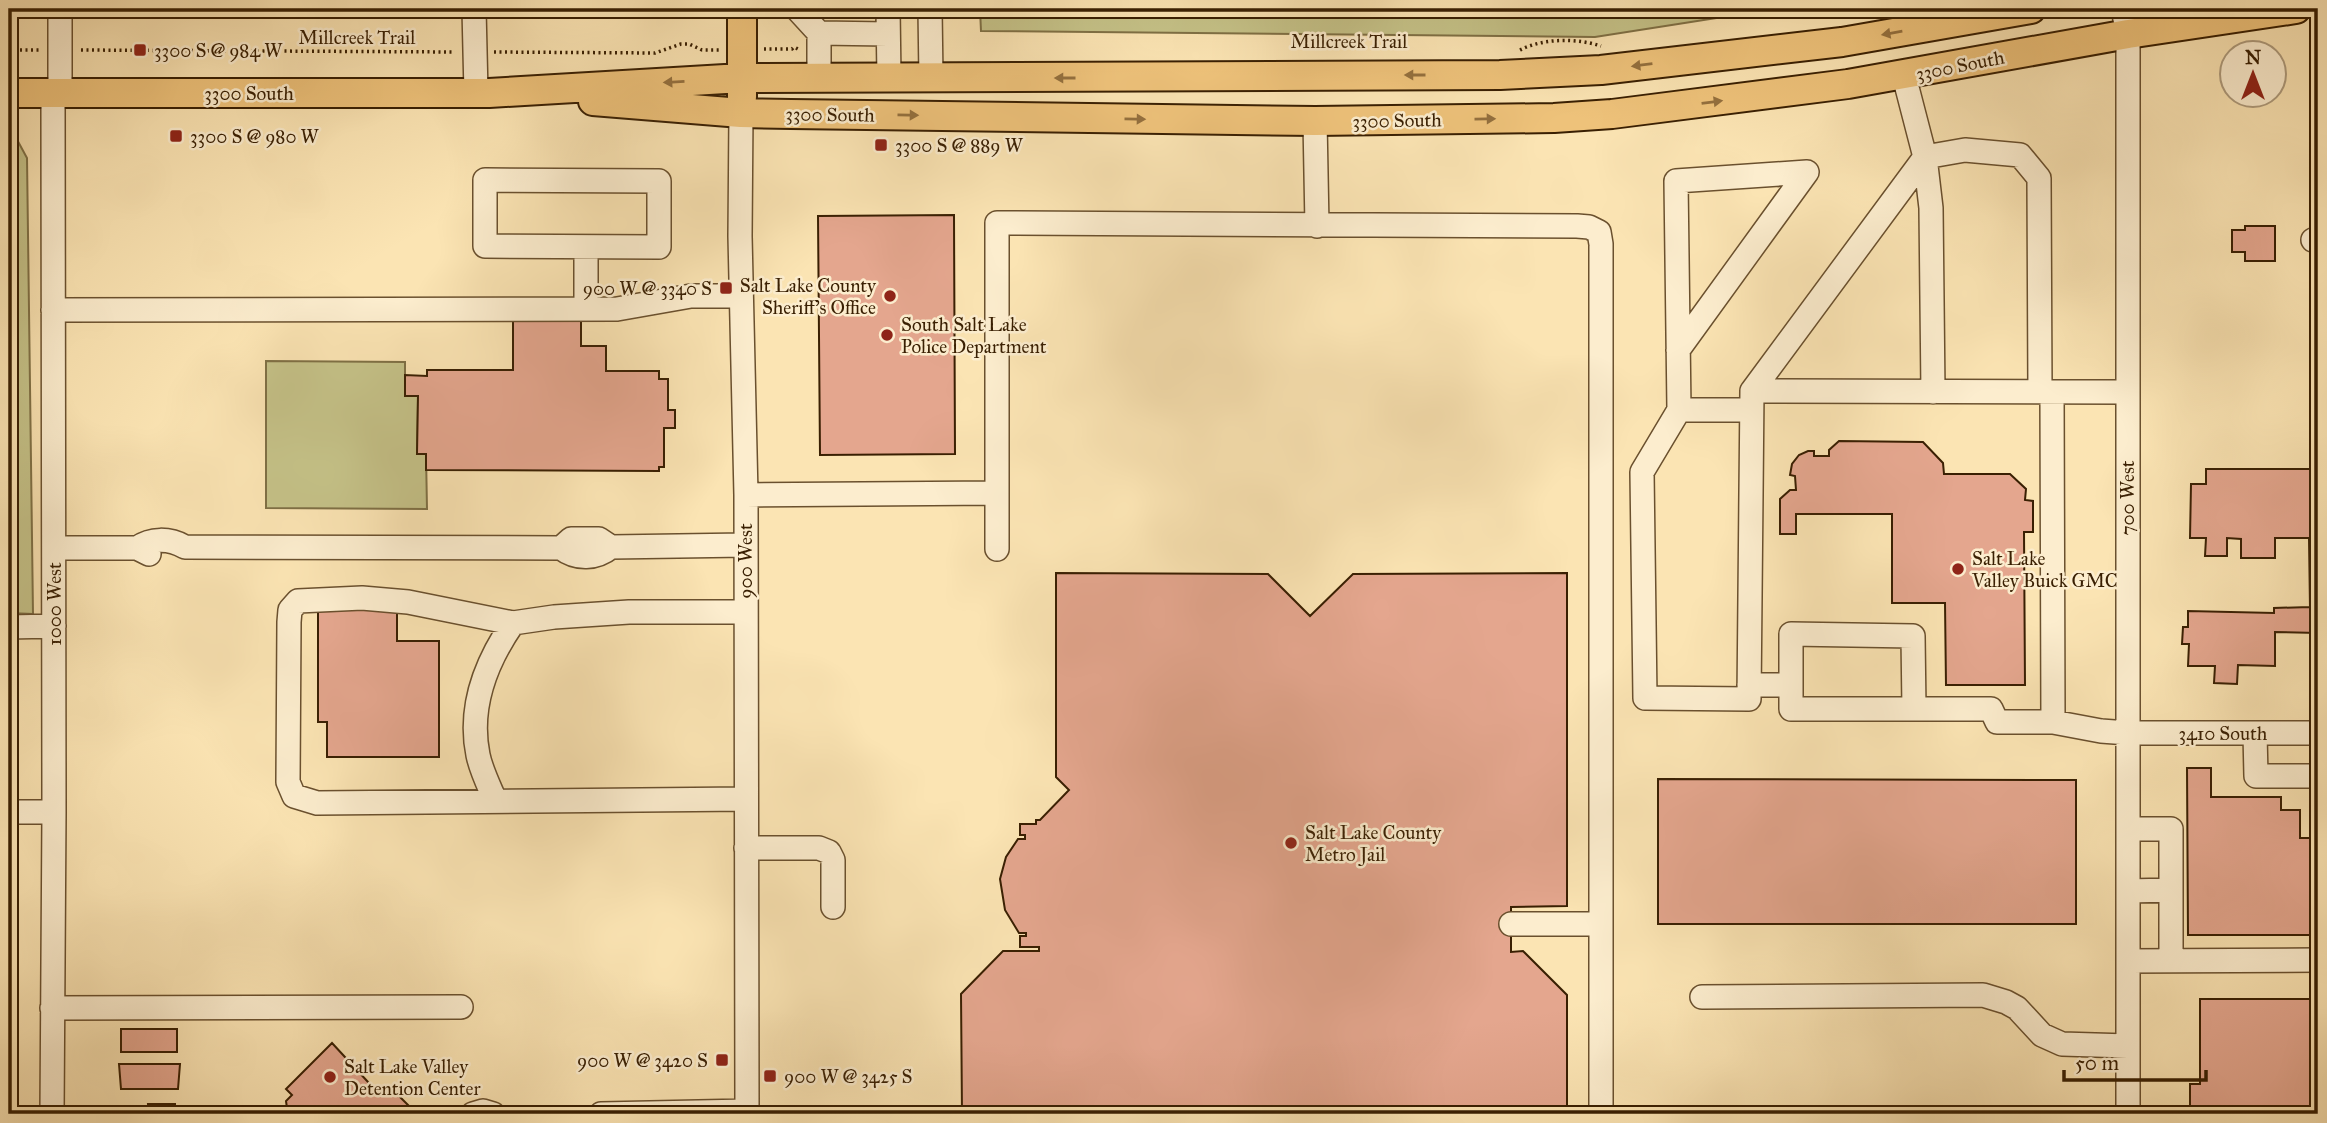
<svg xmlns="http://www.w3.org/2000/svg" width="2327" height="1123" viewBox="0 0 2327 1123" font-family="'IM FELL Great Primer',serif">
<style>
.green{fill:#c5c288;stroke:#7f7045;stroke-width:2}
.building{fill:#e4a68e;stroke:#391f02;stroke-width:2}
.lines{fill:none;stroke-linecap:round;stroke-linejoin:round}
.minor-casing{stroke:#6a502e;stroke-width:26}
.major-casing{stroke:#391f02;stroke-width:32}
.path{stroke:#391f02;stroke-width:3.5;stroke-dasharray:2 3.5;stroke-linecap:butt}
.minor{stroke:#fcedce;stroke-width:23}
.major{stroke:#eec27a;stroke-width:28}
.oneway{fill:#94703e}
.poi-dot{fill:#8f2418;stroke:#fcedce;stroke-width:2.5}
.labels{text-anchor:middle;stroke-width:5;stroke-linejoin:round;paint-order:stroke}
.street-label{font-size:19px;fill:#391f02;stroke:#fcedce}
.poi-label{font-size:19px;fill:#391f02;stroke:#fcedce;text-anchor:start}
</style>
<rect width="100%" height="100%" fill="#fbe4b3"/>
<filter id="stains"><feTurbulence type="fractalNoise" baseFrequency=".00286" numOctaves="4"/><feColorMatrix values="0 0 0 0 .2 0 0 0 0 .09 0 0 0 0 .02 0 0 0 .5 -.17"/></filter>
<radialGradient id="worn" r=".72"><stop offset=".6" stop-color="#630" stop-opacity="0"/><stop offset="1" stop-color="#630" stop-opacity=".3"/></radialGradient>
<path class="green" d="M980,9h794l-179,28 -614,-6z
M9,134h5l13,24 6,456 -24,-1z
M266,361l139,1v34h13l-1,58h9l1,55 -161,-1z"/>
<path class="building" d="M954,215l1,239 -135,1 -2,-239z
M2245,226h30v35h-30v-9h-13v-22h13z
M513,318l68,1v27h25v25h53v8h9v31h7v18h-11v39h-5v4l-233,-1v-16h-9l1,-58h-13v-21l22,1v-6h86z
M1839,441l84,1 20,21 1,11h66l16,15 -1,11 8,1v31h-9l1,153h-79l-1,-82h-53v-89h-96v20h-16v-35l10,-9h6l-1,-14 -5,-1 2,-11 7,-9 9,-4h6v5h15v-6z
M2206,469h112v69h-43v20h-34v-19l-14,-1v18h-22l1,-18h-16l1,-54h15z
M2309,538h9v70l-8,-1z
M1056,573l212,1 42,42 43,-42 214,-1v333l-56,1v45l12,-1 44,44v119h-605l-1,-120 42,-43h36v-4h-19v-11h6v-3h-7l-14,-23 -5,-31 6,-22 12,-18h7v-4h-5v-11h16v-4h4l29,-30 -13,-13z
M318,606h79v35h42v116h-112v-35h-9z
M2310,607l8,1v25l-43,-1v34l-37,-1 -1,19 -23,-1 1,-17h-27l1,-22h-7l1,-17h5v-16l86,2v-5z
M2187,768h24v29h70v13h19v28h18l-2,97h-128z
M1658,779l418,1v144h-418z
M2200,999h118v115h-128v-30h10z
M121,1029h56v23h-56z
M332,1043l48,52 9,-9 28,28h-185v-6h55l-1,-7 6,-6 -6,-6z
M119,1064h61l-2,25h-57z
M148,1104h27v10h-26z"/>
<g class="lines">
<defs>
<path id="minor" d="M60,9v84
M474,9l2,84
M797,9l22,24v45
M888,9l1,69
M930,9l1,69
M2123,9l5,25v1080
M819,33l69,1
M1904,76l21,81 6,51 2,184
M741,113l-1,123 6,259 1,619
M1315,121l2,105
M485,180l174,1v66l-174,-1z
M2313,240h5
M586,308v-61
M53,310l564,-1 74,-13h50
M1678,350l129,-178 -131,9 3,229 -37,62 3,226 104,1 3,-308 376,1
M1752,391l173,-234 40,-7 55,5 19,23 1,214
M2052,392l1,330
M1679,410h72
M746,495l251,-2
M54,548h83l12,6
M137,548c14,-10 32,-10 48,-1l376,1c16,12 35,11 50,-1
M561,548l10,-9h28l12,8 134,-2
M997,549v-326l580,3 12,1 10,5 2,12v680
M745,612h-116l-75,5 -41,6 -105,-21 -46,-4 -64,3 -8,9 -1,12 -1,160 6,14 23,7 429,-4
M9,627l45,-1
M1749,685h42v24h200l6,13h56l48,9 27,2h190
M1791,685v-51l122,2 1,73
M2255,734l1,42h62
M495,800c-6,-14 -14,-30 -17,-45 -10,-49 8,-93 35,-132
M9,812h45
M2128,829h43v132
M746,848h73l10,4 4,8v47
M2128,891l43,-1
M1511,924h90v190
M2128,961l190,-1
M1702,997l281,-2 23,7 11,6 25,27 20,9 66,2
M52,1008l409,-1
M52,1114l2,-302 -1,-719
M473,1114l10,-3 10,3
M601,1114l146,-3"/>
<path id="major" d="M9,93h480l253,-15 758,-3 101,-5 241,-28 189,-33
M742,97v-88
M593,101l148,12 50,1 524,7 239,-3 58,-4 236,-30 280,-50 168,-25"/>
</defs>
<use href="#minor" class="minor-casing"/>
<use href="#major" class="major-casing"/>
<path class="path" d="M764,49h28l2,-2 6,3
M9,50h33
M81,50l374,2
M1520,50c24,-12 56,-12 81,-4
M494,52l161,1 26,-9h8l13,6h19"/>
<use href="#minor" class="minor"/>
<use href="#major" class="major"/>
</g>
<defs><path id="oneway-solid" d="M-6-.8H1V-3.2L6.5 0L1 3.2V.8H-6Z" transform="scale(1.75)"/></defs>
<g class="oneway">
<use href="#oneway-solid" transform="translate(1892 33) rotate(170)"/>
<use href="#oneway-solid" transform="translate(1642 65) rotate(173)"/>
<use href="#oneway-solid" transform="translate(1415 75) rotate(180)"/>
<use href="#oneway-solid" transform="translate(1065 78) rotate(180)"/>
<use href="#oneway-solid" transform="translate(674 82) rotate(177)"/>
<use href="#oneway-solid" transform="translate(1712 102) rotate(-7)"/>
<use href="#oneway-solid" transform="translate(908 115) rotate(1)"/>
<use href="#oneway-solid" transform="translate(1135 119) rotate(1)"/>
<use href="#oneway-solid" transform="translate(1485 119) rotate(-1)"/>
</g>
<g class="poi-dot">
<rect x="133" y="43" width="14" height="14" rx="3.5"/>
<rect x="169" y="129" width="14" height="14" rx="3.5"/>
<rect x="874" y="138" width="14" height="14" rx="3.5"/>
<rect x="719" y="281" width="14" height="14" rx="3.5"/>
<circle cx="890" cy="296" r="7"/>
<circle cx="887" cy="335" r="7"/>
<circle cx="1958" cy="569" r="7"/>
<circle cx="1291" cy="843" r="7"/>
<rect x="715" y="1053" width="14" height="14" rx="3.5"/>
<rect x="763" y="1069" width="14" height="14" rx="3.5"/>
<circle cx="330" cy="1077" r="7"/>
</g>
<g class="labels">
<g class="street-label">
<text x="357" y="44">Millcreek Trail</text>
<text x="1349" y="48">Millcreek Trail</text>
<text transform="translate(1960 65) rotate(-11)" y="7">3300 South</text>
<text x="249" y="100">3300 South</text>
<text transform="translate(830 114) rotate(1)" y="7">3300 South</text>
<text transform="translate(1397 120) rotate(-1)" y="7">3300 South</text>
<text transform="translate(2127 498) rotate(-90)" y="7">700 West</text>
<text transform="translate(745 561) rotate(-90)" y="7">900 West</text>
<text transform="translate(54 604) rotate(-90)" y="7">1000 West</text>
<text x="2223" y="740">3410 South</text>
</g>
<g class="poi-label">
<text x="154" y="57">3300 S @ 984 W</text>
<text x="190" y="143">3300 S @ 980 W</text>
<text x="895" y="152">3300 S @ 889 W</text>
<text x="876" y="292" text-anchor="end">Salt Lake County<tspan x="876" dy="22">Sheriff's Office</tspan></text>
<text x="712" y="295" text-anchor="end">900 W @ 3340 S</text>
<text x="901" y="331">South Salt Lake<tspan x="901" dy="22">Police Department</tspan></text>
<text x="1972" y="565">Salt Lake<tspan x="1972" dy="22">Valley Buick GMC</tspan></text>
<text x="1305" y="839">Salt Lake County<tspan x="1305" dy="22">Metro Jail</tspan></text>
<text x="708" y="1067" text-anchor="end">900 W @ 3420 S</text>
<text x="344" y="1073">Salt Lake Valley<tspan x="344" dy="22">Detention Center</tspan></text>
<text x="784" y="1083">900 W @ 3425 S</text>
</g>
</g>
<rect width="2327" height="1123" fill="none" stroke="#fbe4b3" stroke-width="35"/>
<rect x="10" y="10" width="2306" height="1102" fill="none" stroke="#391f02" stroke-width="3.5"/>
<rect x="18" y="18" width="2292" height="1088" fill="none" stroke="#391f02" stroke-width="2"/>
<g transform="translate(2253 74)"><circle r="33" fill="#fcedce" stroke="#ae9b7c" stroke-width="2"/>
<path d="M0-5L12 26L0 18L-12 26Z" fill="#8f2418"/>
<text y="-10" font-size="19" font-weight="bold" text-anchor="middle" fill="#391f02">N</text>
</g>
<path d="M2064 1070v10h142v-10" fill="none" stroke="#391f02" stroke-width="3.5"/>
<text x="2075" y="1070" font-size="21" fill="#391f02" stroke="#fcedce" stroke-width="5" paint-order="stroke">50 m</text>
<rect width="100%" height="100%" filter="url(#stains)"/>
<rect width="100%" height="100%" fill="url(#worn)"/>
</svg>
